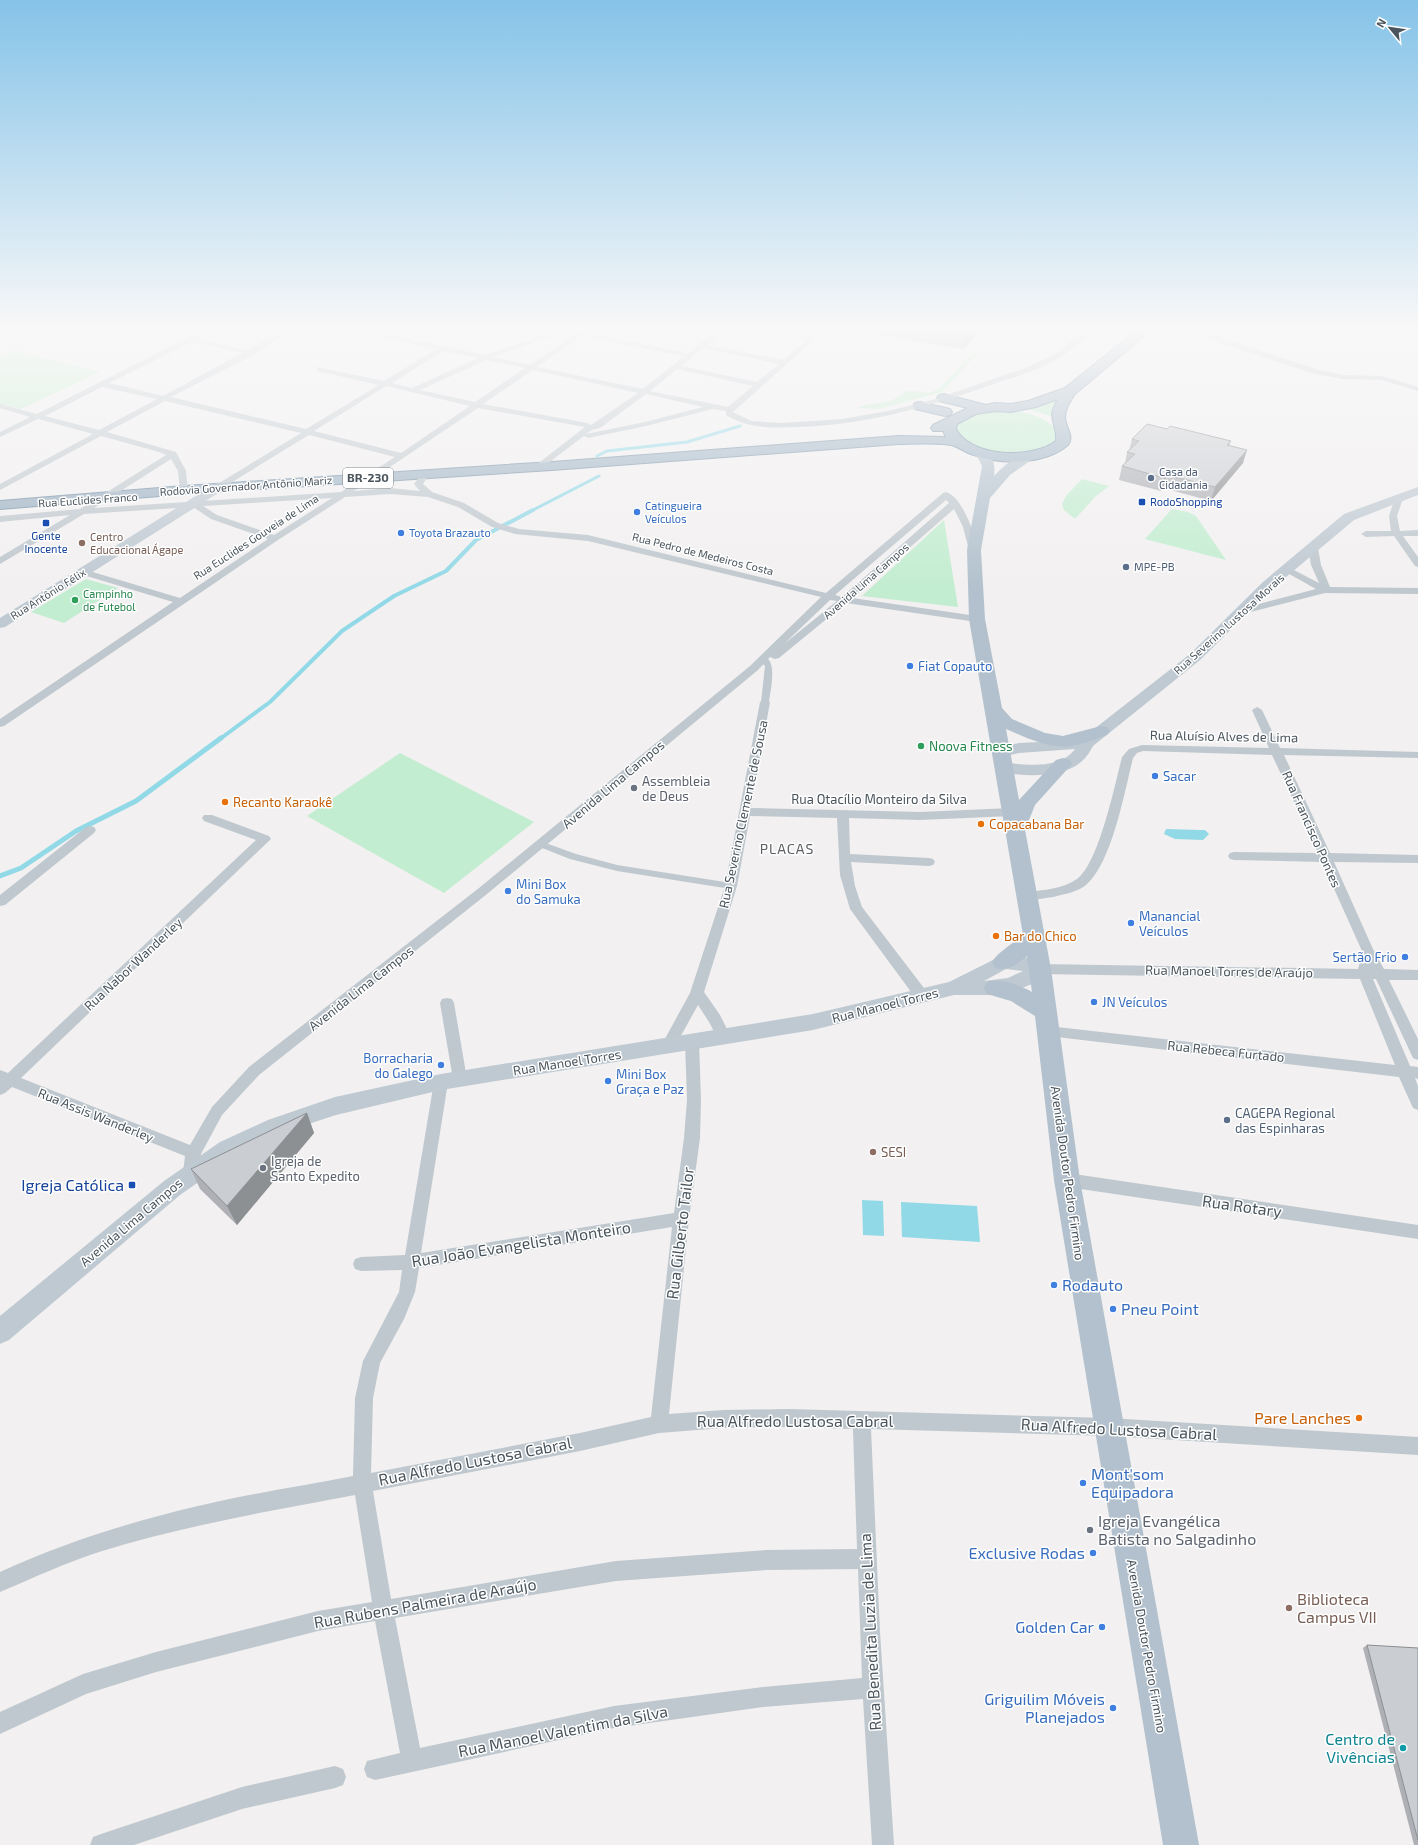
<svg xmlns="http://www.w3.org/2000/svg" width="1418" height="1845" viewBox="0 0 1418 1845" font-family="'Exo 2',sans-serif">
<style>
.green{fill:#c2edd0}
.water{fill:#92d9e7}
.lines{fill:none;stroke-linecap:round;stroke-linejoin:round}
.stream-far2{stroke:#92d9e7;stroke-width:3}
.stream-far1{stroke:#92d9e7;stroke-width:4}
.stream{stroke:#92d9e7;stroke-width:5}
.trunk-casing{stroke:#7690a7;stroke-width:2}
.pedestrian{fill:#bfc8ce;fill-rule:evenodd}
.minor{fill:#bfc8ce;fill-rule:evenodd}
.secondary{fill:#bfc9d2;fill-rule:evenodd}
.primary{fill:#b2c1cd;fill-rule:evenodd}
.trunk{fill:#9eb3c4;fill-rule:evenodd}
.wall{fill:#aeb0b5}
.shaded-wall{fill:#8d9093}
.building{fill:#cacdd2;stroke:#8d9093}
.service-dot{fill:#5c6f8a;stroke:#fff;stroke-width:1.5}
.transit-dot{fill:#1a4fb4;stroke:#fff;stroke-width:1.5}
.shop-dot{fill:#3f7fe0;stroke:#fff;stroke-width:1.5}
.education-dot{fill:#8d6e63;stroke:#fff;stroke-width:1.5}
.leisure-dot{fill:#2e9e5b;stroke:#fff;stroke-width:1.5}
.worship-dot{fill:#6b7280;stroke:#fff;stroke-width:1.5}
.food-dot{fill:#e8710a;stroke:#fff;stroke-width:1.5}
.culture-dot{fill:#0f9aa8;stroke:#fff;stroke-width:1.5}
.labels{text-anchor:middle;stroke-width:3;stroke-linejoin:round;paint-order:stroke}
.far-service-label{font-size:11px;fill:#4e5e75;stroke:#fff;text-anchor:start}
.far-street-label{font-size:11px;fill:#49545c;stroke:#fff}
.far-transit-label{font-size:11px;fill:#164399;stroke:#fff;text-anchor:start}
.far-shop-label{font-size:11px;fill:#366cbe;stroke:#fff;text-anchor:start}
.far-education-label{font-size:11px;fill:#785e54;stroke:#fff;text-anchor:start}
.far-leisure-label{font-size:11px;fill:#27864d;stroke:#fff;text-anchor:start}
.shield{fill:#fff;stroke:#80878d;stroke-width:1}
.shield-label{font-size:12px;font-weight:bold;fill:#49545c}
.shop-label{font-size:13px;fill:#366cbe;stroke:#fff;text-anchor:start}
.street-label{font-size:13px;fill:#49545c;stroke:#fff}
.leisure-label{font-size:13px;fill:#27864d;stroke:#fff;text-anchor:start}
.worship-label{font-size:13px;fill:#5b616d;stroke:#fff;text-anchor:start}
.food-label{font-size:13px;fill:#c56008;stroke:#fff;text-anchor:start}
.service-label{font-size:13px;fill:#4e5e75;stroke:#fff;text-anchor:start}
.education-label{font-size:13px;fill:#785e54;stroke:#fff;text-anchor:start}
.neighbourhood-label{font-size:14px;letter-spacing:1px;fill:#5d6165;stroke:#fff}
.near-transit-label{font-size:16px;fill:#164399;stroke:#fff;text-anchor:end}
.near-street-label{font-size:16px;fill:#49545c;stroke:#fff}
.near-shop-label{font-size:16px;fill:#366cbe;stroke:#fff;text-anchor:start}
.near-food-label{font-size:16px;fill:#c56008;stroke:#fff;text-anchor:end}
.near-worship-label{font-size:16px;fill:#5b616d;stroke:#fff;text-anchor:start}
.near-education-label{font-size:16px;fill:#785e54;stroke:#fff;text-anchor:start}
.near-culture-label{font-size:16px;fill:#0d838f;stroke:#fff;text-anchor:end}
</style>
<rect width="100%" height="100%" fill="#f2f0f0"/>
<path class="green" d="M13,350l87,22 -79,37 -21,-5v-48z
M976,352h3l-37,40 -63,17 -22,-1 9,-3 25,-4 15,-10c9,-1 19,4 28,0 8,-2 30,-32 42,-39z
M1056,400l-4,8 2,9 -29,-9z
M1005,410c19,2 38,5 52,20l-1,12c-19,17 -71,15 -91,0 -4,-2 -7,-8 -10,-12l1,-6 23,-12z
M1082,479l27,7 -13,10 -21,23 -11,-9 -2,-6 4,-8z
M1172,509l16,3 8,4 30,44 -81,-21z
M944,520l14,87 -96,-11z
M86,579l32,9 -54,35 -33,-11z
M400,753l134,69 -90,71 -137,-77z"/>
<path class="water" d="M1166,829l34,1h5l4,4 -6,6 -28,-1 -11,-5z
M862,1200l21,1 1,35 -21,-1z
M901,1202l76,4 3,36 -78,-5z"/>
<g class="lines">
<path class="stream-far2" d="M0,334l47,-4
M597,456l10,-5 80,-9 53,-16
M531,511l68,-35"/>
<path class="stream-far1" d="M220,739l50,-37 72,-71 52,-35 52,-25 30,-31 57,-30"/>
<path class="stream" d="M0,876l21,-8 55,-37 60,-30 85,-63"/>
<defs>
<path id="trunk" d="M1137,330h14l-76,64c-5,7 -10,15 -10,23 0,11 10,18 3,28 -25,21 -68,20 -97,9 -6,-2 -11,-6 -17,-8 -9,-4 -43,-2 -55,-2l-347,26 -368,24 -184,15v-8l184,-15 368,-24 347,-26 47,1 -3,-6h-10l-2,-3 2,-3 35,-17 -29,-7 -2,-3 2,-3 5,-1 42,11 9,-2 16,1 17,-3 37,-13zM1058,399c-13,21 0,24 -2,42 -23,18 -85,17 -100,-12l1,-5 19,-10 19,-3 16,1 25,-5z
M920,402l30,7 2,3 -2,3 -5,1 -30,-7 -2,-3 2,-3z"/>
</defs>
<use href="#trunk" class="trunk-casing"/>
<path class="pedestrian" d="M759,657c21,-4 11,34 10,45l-4,2 -4,-2 4,-36 -7,-7z
M540,841l36,13 41,11 114,18 5,3 -5,3 -114,-18 -47,-12 -33,-13 -2,-2 2,-2z"/>
<path class="minor" d="M203,330h9l-15,9 50,11 37,-20h9l-40,25 -82,42 135,32 73,-44 -62,-14v-4l67,14 52,-32 -83,-19h14l118,25 73,-25h8l-1,2 -72,25 37,8 44,-30 -2,-2 2,-1 15,-2 -3,3 98,19v4h-3l-99,-20 -45,31 106,22 74,-59h8l-17,15 75,15 23,-20 -43,-10h15l32,6 8,-6h7l-92,82 18,9 32,2 59,-4 46,-8 44,-11 96,-33 27,-13 30,-24h8c-11,13 -28,25 -43,33 -21,11 -43,16 -65,24 -61,21 -121,38 -186,40 -25,1 -51,2 -73,-12v-4l-13,-2 -67,17 -58,12 -4,-2 -45,34 -4,-3 1,-2 49,-38 -107,-19 -124,83 36,-3 30,3 -6,-7 9,-12 3,-1 4,3 -7,10 9,8 32,11 34,20 21,6 69,6 238,58 117,-100 3,-1c17,5 28,42 33,58l-2,2 -3,1 -5,-3 -6,-23 -9,-18 -102,89 125,18 5,3 -5,3 -131,-19 -67,55 -4,1 -5,-2 -12,13 -271,224 -228,181 -37,40 -21,39 -2,19 -3,5 -5,2 -5,-2 -3,-5 2,-17 -173,-69 -7,6 -5,2v-25l8,3 248,-233 -52,-19 -2,-3 2,-3h8l57,21 2,3 -250,239 169,67 22,-38 37,-40 230,-179 271,-222 71,-69 -233,-56 -73,-7 -23,-7 -34,-20 -30,-10 -38,-3 -45,3 -67,43 -274,186 -4,1v-8l173,-117 -93,-28 -2,-2 2,-2h6l94,28 88,-59 -57,-20 -18,-12 -109,7 -84,50v-7l70,-42 -70,7v-6l80,-7 86,-54 -7,-3 -58,-16 -101,54v-6l93,-50 -55,-15 -38,18v-5l30,-15 -30,-9v-4l37,10zM192,342l50,11 -79,43 -54,-13zM703,348l76,16 -22,18 -76,-16zM443,351l35,7 -66,30 -20,-5zM486,360l39,8 -50,34 -55,-12zM677,369l76,17 -25,21 -78,-16zM533,370l105,23 -47,32 -4,-2 -104,-19zM386,386l84,20 -69,47 -87,-22zM102,387l55,12 -58,31 -54,-14zM646,394l57,13 -58,15 -59,12 6,-4 8,-2zM165,401l136,32 -85,52 -1,2 4,3 90,-55 86,22 -54,35 -247,16 77,-49 7,12 2,19 4,3 4,-3 -2,-19 -10,-19 -69,-20zM332,498l-58,37 -57,-20 -14,-9zM946,500l3,3 -107,94 -7,-2zM830,600l7,1 -53,43z
M1195,330h9l21,9 95,31 23,5 39,1 36,11v4l-37,-11 -38,-1 -28,-5 -96,-31z
M1399,495l4,3 -6,18 3,15 18,-1v6h-15l15,21v10l-3,-1 -21,-30 -28,1 -5,-3 5,-3h25l-2,-15 6,-18z
M1313,545l5,3 3,17 9,22 88,1v6l-93,-1 -82,21 -3,-1 -2,-2 2,-2 76,-20 -34,-19 2,-2h6l29,15 -8,-18 -3,-17z
M765,699l5,3 -19,106 169,4 92,-4 4,1 2,3 -2,3 -4,1 -92,4 -71,-2 1,36 79,4 4,1 2,3 -2,3 -4,1 -78,-4 4,24 7,21 65,85 2,4 -2,4 -5,1 -5,-1 -67,-91 -10,-34 -3,-57 -87,-2 -13,70 -33,106 16,23 11,22 -2,4 -5,1 -5,-1 -10,-19 -11,-17 -25,45 -5,2 -5,-2 -2,-4 29,-53 35,-107 35,-184z
M1257,707l5,3 18,38 138,4v6l-134,-3 46,98 88,2v8l-84,-1 39,87 11,20 34,1v10h-29l29,59v21l-5,-2 -37,-79h-3l37,87 8,1v12l-3,-1 3,8v24l-5,-2 -14,-31 -351,-41 -5,-1 -2,-4 2,-4 5,-1 347,39 -35,-86 -320,-5 -5,-2 -2,-3 2,-3 5,-2 318,5 2,-7 6,-2 -44,-98 -88,-2 -4,-1 -2,-3 2,-3 4,-1 84,1 -46,-98 -129,-4 -6,2 -4,5c-8,32 -21,104 -46,126 -8,8 -23,10 -34,13 -10,1 -21,5 -31,2l-1,-3 1,-3 5,-1c16,-2 36,-3 50,-13 22,-16 38,-95 45,-122l7,-8 13,-4 127,3 -17,-38z
M90,826l4,1 2,3 -2,3 -89,72 -5,1v-11l86,-68z
M447,998l5,1 2,4 13,76 -2,4 -5,2 -5,-2 -2,-4 -13,-76 2,-4z
M692,1037l5,1 2,4 2,58 -1,38 -11,81 -20,195 54,-4 65,-1 321,9 309,19v18l-309,-19 -238,-7 9,203 14,213h-22l-9,-146 -100,8 -149,21 -239,52 -8,-3 -3,-8 3,-8 33,-8 -25,-132 -57,10 -162,41 -70,22 -86,40v-22l83,-38 73,-22 162,-41 54,-9 -17,-107c-86,16 -172,31 -256,57 -34,11 -66,26 -99,40v-20c63,-29 130,-50 198,-66 51,-12 103,-20 155,-30l2,-78 8,-37 36,-69 3,-22 -41,1 -6,-2 -2,-5 2,-5 6,-2 44,-2 29,-173 2,-4 5,-2 5,2 2,4 -27,171 253,-40 10,-75 3,-38 -2,-58 2,-4zM672,1227l-21,190 -71,16 -209,40 2,-75 7,-35 24,-44 11,-27 4,-24zM788,1427l65,2 4,120 -91,1 -150,11 -225,38 -18,-108 207,-40 79,-18 64,-5zM858,1569l4,109 -99,9 -149,19 -194,42 -25,-130 221,-37 150,-11z
M1067,1173l351,52v14l-351,-52 -6,-2 -2,-5 2,-5z
M335,1766l8,3 3,8 -3,8 -8,3 -93,21 -108,36h-44l3,-8 8,-3 141,-47z"/>
<path class="secondary" d="M219,483l4,1 2,3 -2,3 -218,137 -5,1v-10l215,-134z
M1418,487v8l-64,25 -81,68 -73,72 -107,86c-3,5 -6,11 -11,15 -19,18 -62,16 -85,10l-2,-4 2,-4 6,-1c21,3 57,8 72,-13l-56,4 -18,4 -6,-1 -2,-4 2,-4 24,-5 61,-3 110,-86 73,-72 81,-68z
M1003,955h16l28,9 3,5 -3,5 -10,8 -27,11 -21,2h-35l-141,35 -372,60 -105,25 -52,17 -48,24 -56,39 -171,145 -9,4v-28l164,-135 56,-39 48,-22 67,-23 106,-23 372,-60 136,-32zM1006,969l17,2 -15,7 -24,3z"/>
<path class="primary" d="M977,447c15,4 19,15 17,29 9,-10 27,-26 41,-23l2,3 -27,19 -20,23 -9,52 4,69 17,89 10,11 33,14 18,3 38,-10 6,1 3,4 -3,4c-11,4 -23,9 -36,11 -23,3 -44,-8 -65,-17l13,71 37,-40 7,-2 7,2 2,4 -37,41 -10,25 26,139 29,211 119,665h-36l-109,-665 -19,-164 -24,-15 -24,-7 -3,-6 3,-6c13,-4 33,3 45,10l-5,-36c-10,8 -19,16 -32,12l-3,-6c6,-10 22,-19 31,-27l-54,-316 -2,-69 15,-84 -4,-8 -8,-7 2,-3z"/>
<use href="#trunk" class="trunk"/>
</g>
<path class="wall" d="M865,330h116l-17,19 -100,-17z
M1167,429l64,12 -2,5 14,17 -32,38 -48,-13 -2,3 -42,-11 3,-14 3,-2 2,-12 2,-1 3,-12z
M307,1113l7,20 -77,92 -37,-36 -9,-20z
M1367,1645l51,3v197h-4l-51,-197z"/>
<path class="shaded-wall" d="M969,330h12l-17,19 2,-16z
M1247,450l-4,13 -32,38 4,-14z
M1167,475l-4,13 -2,3 3,-13z
M307,1113l7,20 -77,92 -10,-19z"/>
<path class="building" d="M949,330h20l-3,3z
M1147,424l20,5 3,-3 61,15 -4,4 20,5 -32,37 -48,-12 -3,3 -42,-12 13,-12 -8,-2 12,-11 -7,-2z
M307,1113l-80,93 -36,-37z
M1367,1645l51,3v192z"/>
<linearGradient id="sky" x2="0" y2="1"><stop stop-color="#85c3e8"/><stop offset="0.56" stop-color="#f9f8f8"/><stop offset="1" stop-color="#f9f8f8" stop-opacity="0"/></linearGradient>
<rect width="1418" height="589" fill="url(#sky)"/>
<g class="service-dot">
<circle cx="1151" cy="478" r="4"/>
<circle cx="1126" cy="567" r="4"/>
<circle cx="1227" cy="1120" r="4"/>
</g>
<g class="transit-dot">
<rect x="1138" y="498" width="8" height="8" rx="2"/>
<rect x="42" y="519" width="8" height="8" rx="2"/>
<rect x="128" y="1181" width="8" height="8" rx="2"/>
</g>
<g class="shop-dot">
<circle cx="637" cy="512" r="4"/>
<circle cx="401" cy="533" r="4"/>
<circle cx="910" cy="666" r="4"/>
<circle cx="1155" cy="776" r="4"/>
<circle cx="508" cy="891" r="4"/>
<circle cx="1131" cy="923" r="4"/>
<circle cx="1405" cy="957" r="4"/>
<circle cx="1094" cy="1002" r="4"/>
<circle cx="441" cy="1065" r="4"/>
<circle cx="608" cy="1081" r="4"/>
<circle cx="1054" cy="1285" r="4"/>
<circle cx="1113" cy="1309" r="4"/>
<circle cx="1083" cy="1483" r="4"/>
<circle cx="1093" cy="1553" r="4"/>
<circle cx="1102" cy="1627" r="4"/>
<circle cx="1113" cy="1708" r="4"/>
</g>
<g class="education-dot">
<circle cx="82" cy="543" r="4"/>
<circle cx="873" cy="1152" r="4"/>
<circle cx="1289" cy="1608" r="4"/>
</g>
<g class="leisure-dot">
<circle cx="75" cy="600" r="4"/>
<circle cx="921" cy="746" r="4"/>
</g>
<g class="worship-dot">
<circle cx="634" cy="788" r="4"/>
<circle cx="263" cy="1168" r="4"/>
<circle cx="1090" cy="1530" r="4"/>
</g>
<g class="food-dot">
<circle cx="225" cy="802" r="4"/>
<circle cx="981" cy="824" r="4"/>
<circle cx="996" cy="936" r="4"/>
<circle cx="1359" cy="1418" r="4"/>
</g>
<circle class="culture-dot" cx="1403" cy="1748" r="4"/>
<g class="labels">
<g class="far-service-label">
<text x="1159" y="476">Casa da<tspan x="1159" dy="13">Cidadania</tspan></text>
<text x="1134" y="571">MPE-PB</text>
</g>
<g class="far-street-label">
<text transform="translate(246 486) rotate(-4)" y="4">Rodovia Governador Antônio Mariz</text>
<text transform="translate(88 500) rotate(-4)" y="4">Rua Euclides Franco</text>
<text transform="translate(256 537) rotate(-33)" y="4">Rua Euclides Gouveia de Lima</text>
<text transform="translate(703 554) rotate(14)" y="4">Rua Pedro de Medeiros Costa</text>
<text transform="translate(866 581) rotate(-41)" y="4">Avenida Lima Campos</text>
<text transform="translate(48 594) rotate(-32)" y="4">Rua Antônio Félix</text>
<text transform="translate(1229 624) rotate(-42)" y="4">Rua Severino Lustosa Morais</text>
</g>
<g class="far-transit-label">
<text x="1150" y="506">RodoShopping</text>
<text x="46" y="540" text-anchor="middle">Gente<tspan x="46" dy="13">Inocente</tspan></text>
</g>
<g class="far-shop-label">
<text x="645" y="510">Catingueira<tspan x="645" dy="13">Veículos</tspan></text>
<text x="409" y="537">Toyota Brazauto</text>
</g>
<g class="far-education-label">
<text x="90" y="541">Centro<tspan x="90" dy="13">Educacional Ágape</tspan></text>
</g>
<g class="far-leisure-label">
<text x="83" y="598">Campinho<tspan x="83" dy="13">de Futebol</tspan></text>
</g>
<rect class="shield" x="343" y="468" width="50" height="20" rx="3"/>
<g class="shield-label">
<text x="368" y="482">BR-230</text>
</g>
<g class="shop-label">
<text x="918" y="671">Fiat Copauto</text>
<text x="1163" y="781">Sacar</text>
<text x="516" y="889">Mini Box<tspan x="516" dy="15">do Samuka</tspan></text>
<text x="1139" y="921">Manancial<tspan x="1139" dy="15">Veículos</tspan></text>
<text x="1397" y="962" text-anchor="end">Sertão Frio</text>
<text x="1102" y="1007">JN Veículos</text>
<text x="433" y="1063" text-anchor="end">Borracharia<tspan x="433" dy="15">do Galego</tspan></text>
<text x="616" y="1079">Mini Box<tspan x="616" dy="15">Graça e Paz</tspan></text>
</g>
<g class="street-label">
<text transform="translate(1224 736) rotate(1)" y="5">Rua Aluísio Alves de Lima</text>
<text transform="translate(613 784) rotate(-40)" y="5">Avenida Lima Campos</text>
<text x="879" y="804">Rua Otacílio Monteiro da Silva</text>
<text transform="translate(743 814) rotate(-78)" y="5">Rua Severino Clemente de Sousa</text>
<text transform="translate(1312 829) rotate(66)" y="5">Rua Francisco Pontes</text>
<text transform="translate(133 964) rotate(-43)" y="5">Rua Nabor Wanderley</text>
<text transform="translate(1229 971) rotate(1)" y="5">Rua Manoel Torres de Araújo</text>
<text transform="translate(361 988) rotate(-38)" y="5">Avenida Lima Campos</text>
<text transform="translate(885 1005) rotate(-14)" y="5">Rua Manoel Torres</text>
<text transform="translate(1226 1051) rotate(6)" y="5">Rua Rebeca Furtado</text>
<text transform="translate(567 1062) rotate(-9)" y="5">Rua Manoel Torres</text>
<text transform="translate(96 1115) rotate(22)" y="5">Rua Assis Wanderley</text>
<text transform="translate(1068 1173) rotate(82)" y="5">Avenida Doutor Pedro Firmino</text>
<text transform="translate(131 1222) rotate(-40)" y="5">Avenida Lima Campos</text>
<text transform="translate(1147 1646) rotate(80)" y="5">Avenida Doutor Pedro Firmino</text>
</g>
<g class="leisure-label">
<text x="929" y="751">Noova Fitness</text>
</g>
<g class="worship-label">
<text x="642" y="786">Assembleia<tspan x="642" dy="15">de Deus</tspan></text>
<text x="271" y="1166">Igreja de<tspan x="271" dy="15">Santo Expedito</tspan></text>
</g>
<g class="food-label">
<text x="233" y="807">Recanto Karaokê</text>
<text x="989" y="829">Copacabana Bar</text>
<text x="1004" y="941">Bar do Chico</text>
</g>
<g class="service-label">
<text x="1235" y="1118">CAGEPA Regional<tspan x="1235" dy="15">das Espinharas</tspan></text>
</g>
<g class="education-label">
<text x="881" y="1157">SESI</text>
</g>
<g class="neighbourhood-label">
<text x="787" y="854">PLACAS</text>
</g>
<g class="near-transit-label">
<text x="124" y="1191">Igreja Católica</text>
</g>
<g class="near-street-label">
<text transform="translate(1242 1206) rotate(8)" y="6">Rua Rotary</text>
<text transform="translate(680 1233) rotate(-83)" y="6">Rua Gilberto Tailor</text>
<text transform="translate(521 1244) rotate(-9)" y="6">Rua João Evangelista Monteiro</text>
<text x="795" y="1427">Rua Alfredo Lustosa Cabral</text>
<text transform="translate(1119 1429) rotate(3)" y="6">Rua Alfredo Lustosa Cabral</text>
<text transform="translate(475 1461) rotate(-11)" y="6">Rua Alfredo Lustosa Cabral</text>
<text transform="translate(425 1603) rotate(-10)" y="6">Rua Rubens Palmeira de Araújo</text>
<text transform="translate(870 1632) rotate(-93)" y="6">Rua Benedita Luzia de Lima</text>
<text transform="translate(563 1731) rotate(-11)" y="6">Rua Manoel Valentim da Silva</text>
</g>
<g class="near-shop-label">
<text x="1062" y="1291">Rodauto</text>
<text x="1121" y="1315">Pneu Point</text>
<text x="1091" y="1480">Mont'som<tspan x="1091" dy="18">Equipadora</tspan></text>
<text x="1085" y="1559" text-anchor="end">Exclusive Rodas</text>
<text x="1094" y="1633" text-anchor="end">Golden Car</text>
<text x="1105" y="1705" text-anchor="end">Griguilim Móveis<tspan x="1105" dy="18">Planejados</tspan></text>
</g>
<g class="near-food-label">
<text x="1351" y="1424">Pare Lanches</text>
</g>
<g class="near-worship-label">
<text x="1098" y="1527">Igreja Evangélica<tspan x="1098" dy="18">Batista no Salgadinho</tspan></text>
</g>
<g class="near-education-label">
<text x="1297" y="1605">Biblioteca<tspan x="1297" dy="18">Campus VII</tspan></text>
</g>
<g class="near-culture-label">
<text x="1395" y="1745">Centro de<tspan x="1395" dy="18">Vivências</tspan></text>
</g>
</g>
<g transform="translate(1390 28) rotate(299)" stroke="#ffffff" stroke-width="3" paint-order="stroke">
<path d="M0-3L7 15L0 10L-7 15Z" fill="#49545c"/>
<text y="-6" font-size="11" font-weight="bold" text-anchor="middle" fill="#49545c">N</text>
</g>
</svg>
